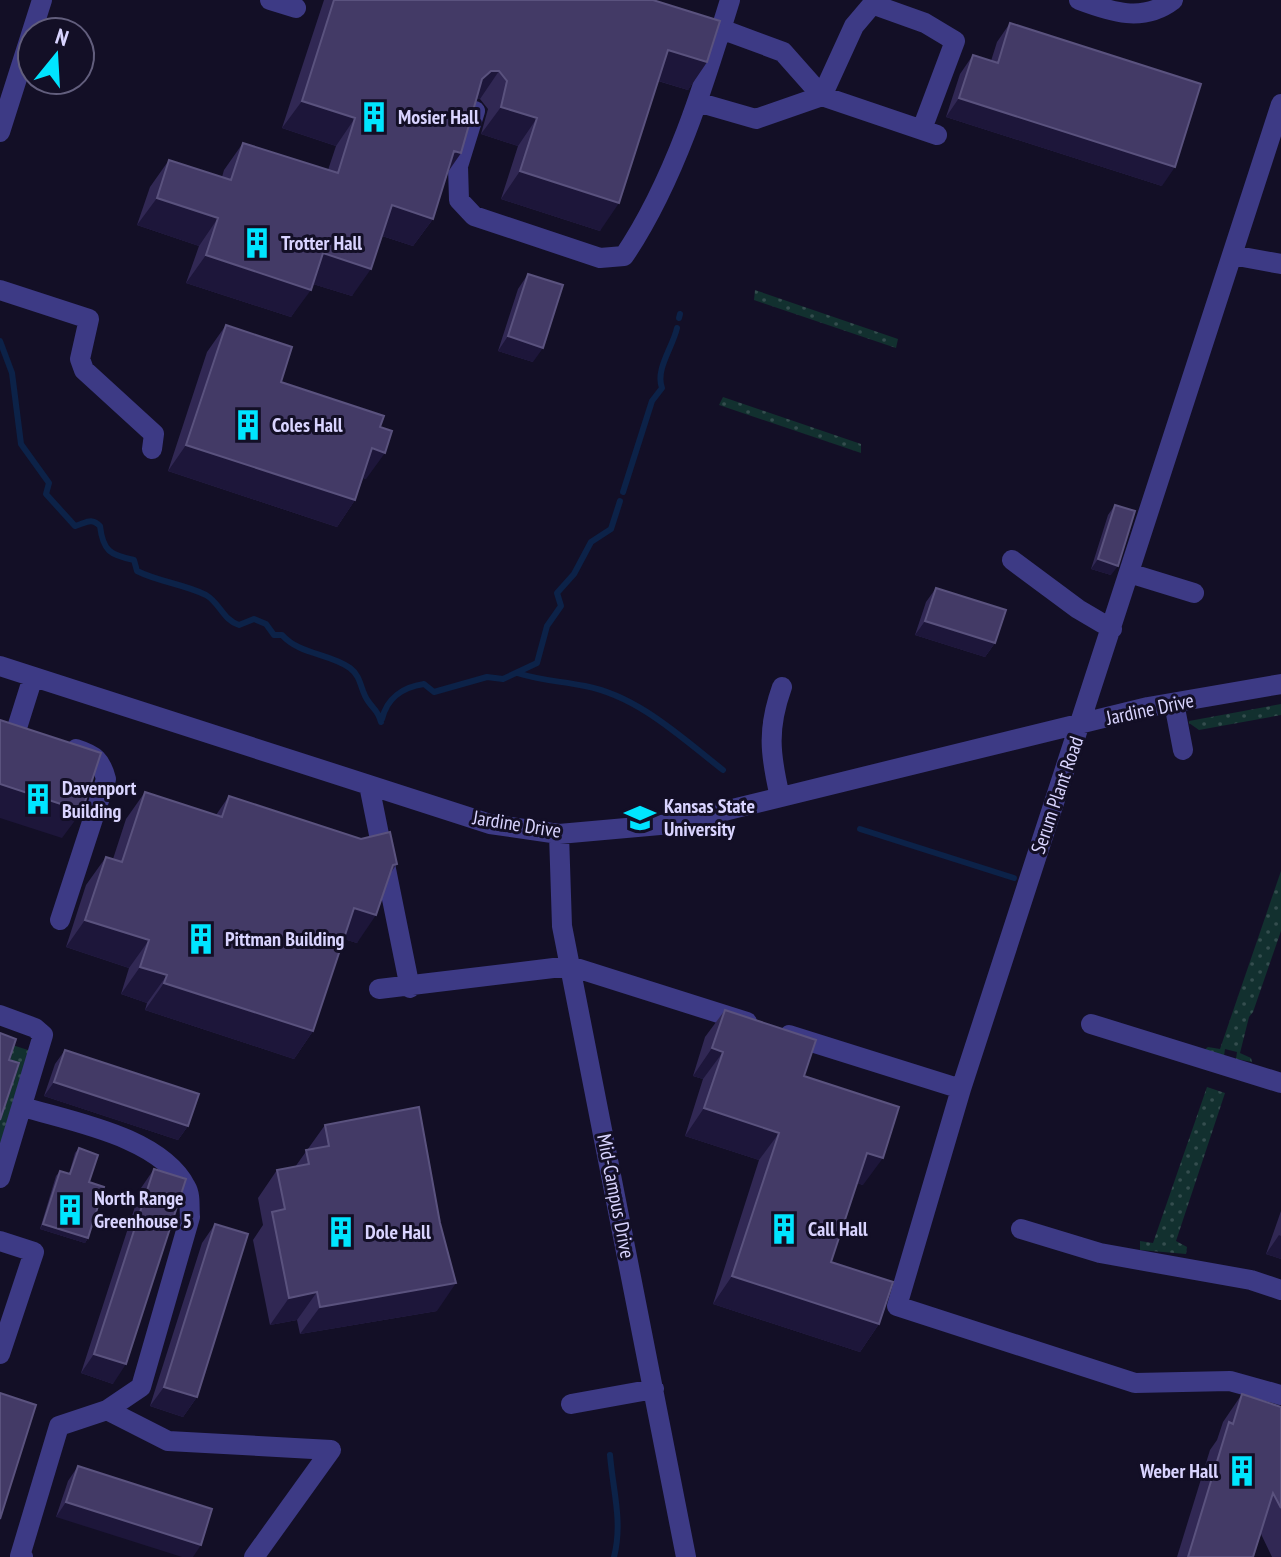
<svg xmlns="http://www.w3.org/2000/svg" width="1281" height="1557" viewBox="0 0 1281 1557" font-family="'PT Sans Narrow',sans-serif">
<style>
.grass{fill:url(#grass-dots)}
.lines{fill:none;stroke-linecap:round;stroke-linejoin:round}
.stream{stroke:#0c2248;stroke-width:6}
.minor{stroke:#3d3a85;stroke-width:20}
.wall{fill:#312854}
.shaded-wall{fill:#1d163a}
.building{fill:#433a66;stroke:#5a527e;stroke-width:2}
.labels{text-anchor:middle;stroke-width:6;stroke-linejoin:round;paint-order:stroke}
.poi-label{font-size:20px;font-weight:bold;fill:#d9d4ff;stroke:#130f26;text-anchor:start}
.street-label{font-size:20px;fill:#d9d4ff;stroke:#130f26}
</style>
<defs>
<pattern id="grass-dots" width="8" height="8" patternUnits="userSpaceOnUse" patternTransform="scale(2)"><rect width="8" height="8" fill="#12302f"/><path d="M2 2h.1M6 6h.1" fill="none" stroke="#344d4e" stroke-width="1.8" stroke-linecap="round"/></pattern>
</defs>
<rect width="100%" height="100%" fill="#130f26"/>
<path class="grass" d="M755,290l143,49 -2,9 -142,-48z
M723,397l138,47v9l-142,-48z
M1281,704v11l-82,15 -10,-7v-2z
M1281,871v60l-28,81 -4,5 -9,36 11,5 1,4 -16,-3 1,-7 -12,-3 -1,7 -20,-6 4,-3 12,2z
M0,1041l31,10 -31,97z
M1207,1087l18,6 -49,148 11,6 -1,7 -46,-4v-9l13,2z"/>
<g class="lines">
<path class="stream" d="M679,318l1,-4
M0,341l12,32 9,71 28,39 -3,11 29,32c11,-3 16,-9 25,0 3,25 10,29 34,34l3,11c22,11 47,13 69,24 14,8 17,25 33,30l15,-6 12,5 8,11h8c18,20 47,18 68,33 12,9 10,22 18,33 6,9 10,9 13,21
M623,492l29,-91 10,-13c-7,-19 11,-41 15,-60
M517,673c26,8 43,8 68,13 53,10 97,52 138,84
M382,719c5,-21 21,-32 42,-35l10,8 53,-15 16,2 34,-16 10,-37 14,-20 -4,-13 17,-19 17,-32 20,-13 9,-28
M860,829l154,49
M610,1455c3,36 13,67 4,102"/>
<path class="minor" d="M270,0l26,8
M1079,0c32,12 64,23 94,0
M872,4l53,19 30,18 -33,88
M721,29l62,23 39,44 115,39
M697,102l59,17 66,-23 32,-70 22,-26
M1281,104l-320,985 -64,217 238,77 95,-2 51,14
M475,111l-17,55 1,34 15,16 126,42 24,-2c50,-74 80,-171 106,-256
M0,132l42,-132
M1232,255l49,9
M0,290l89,29 -9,40 4,11 70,64 -2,15
M1012,560l66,49 34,20
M1129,573l65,20
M0,666l490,158 69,10 112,-10 477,-117 133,-23
M1174,703l9,47
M16,731l17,-54
M369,785l41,203
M780,797c-10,-43 -13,-68 2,-110
M559,834l3,92 124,631
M60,920l46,-141c-5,-19 -11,-24 -30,-30
M379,989l191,-23 177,56
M0,1015l35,13 8,7 -43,143
M1091,1024l190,59
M789,1035l172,54
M23,1107c50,15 137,30 163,80 5,8 3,21 4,30l-49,170 -34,23
M1021,1229l79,24 151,27 30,10
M0,1241l34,11 -34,102
M571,1404l83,-15
M23,1557l-3,-1 39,-130 48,-16 61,31 163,9
M254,1557l77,-107"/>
</g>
<path class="wall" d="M324,0h329l54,62 -19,28 -30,-9 -58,150 -99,-32 17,-53 -37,-12 7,-25 -8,-10h-4l-15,54 -13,19 -15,47 -20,27 -31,-10 -30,60 -39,-12 -22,33 -105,-34 13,-37 -62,-21 13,-38 19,-27 53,17 2,-7 19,-27 85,27 8,-24 -54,-18z
M1010,23l152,163 -216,-69 14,-43 13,-19 18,6 6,-19z
M528,274l5,88 -35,-11 20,-62z
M226,325l55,57 85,97 -3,-1 -8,22 -18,27 -169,-56 39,-119z
M1115,505l-4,70 -20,-6 17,-54z
M936,588l59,55 -10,14 -70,-22 11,-33z
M145,792l71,23 13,-19 168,68 -7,10 -33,69 -13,-4 -31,92 -19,28 -149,-49 2,-7 -26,-9 8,-26 -63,-21 20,-62 20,-28 7,2 13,-40z
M725,1010l79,66 59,109 -6,-2 -26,79 48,62 -19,28 -147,-48 46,-144 -74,-24 18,-57 -10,-3 12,-39z
M65,1050l123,76 -10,14 -134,-44 11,-32z
M325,1125l112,186 -137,23 -3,-14 -27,5 -17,-85 10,-15 -5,-27 19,-28 18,-3z
M79,1148l10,34 -1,56 -3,5 -45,-14 16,-53 4,-5 9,3 6,-21z
M154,1169l-41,215 -32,-11 60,-185z
M1281,1211v48l-15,-5z
M215,1224l-18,173 -14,20 -33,-11 52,-163z
M1242,1394l39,13v150h-9l-11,-23 -8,23h-76l33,-107 7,-10 6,-18z
M78,1466l134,43 -156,8 12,-36z"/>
<path class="shaded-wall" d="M668,50l39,12 -19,28 -39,-12z
M491,71h8l-19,28h-9l11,-20z
M959,98l216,69 -13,19 -216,-69z
M302,101l53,17 -19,28 -54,-18z
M501,107l36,11 -19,28 -37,-12z
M454,151l7,2 -19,27z
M520,171l99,32 -19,28 -99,-32z
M157,198l61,20 -19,28 -62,-21z
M392,205l41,14 -20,27 -40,-13z
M323,253l48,16 -19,27 -49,-15z
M206,255l105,35 -20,27 -105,-34z
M508,336l35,12 -10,14 -35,-11z
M186,445l169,55 -18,27 -169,-56z
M372,448l13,5 -19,26 -12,-4z
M1098,559l20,7 -7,9 -20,-6z
M925,621l70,22 -10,14 -70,-22z
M0,784l82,27 -20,27 -62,-20z
M354,908l22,7 -19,28 -23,-7z
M85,920l64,20 -20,28 -63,-21z
M140,967l27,8 -20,28 -26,-9z
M164,983l149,48 -19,28 -149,-49z
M712,1048l11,4 -20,27 -10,-3z
M54,1082l134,44 -10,14 -134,-44z
M704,1108l75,25 -20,27 -74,-24z
M867,1153l16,5 -20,27 -15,-5z
M43,1224l45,14 -3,5 -45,-14z
M1279,1235l2,1v23l-15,-5z
M732,1276l147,48 -19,28 -147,-48z
M456,1283l-19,28 -137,23 20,-27z
M317,1292l-20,28 -27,5 19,-27z
M94,1354l32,10 -13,20 -32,-11z
M164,1387l33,10 -14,20 -33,-11z
M66,1502l135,43 -8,12h-11l-126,-40z"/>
<path class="building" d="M334,0h319l67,21 -13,41 -39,-12 -49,153 -99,-32 17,-53 -36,-11 6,-26 -8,-10h-8l-9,8 -21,74 -7,-2 -21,68 -41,-14 -21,64 -48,-16 -12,37 -105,-35 12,-37 -61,-20 12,-38 62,20 12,-37 95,30 17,-55 -53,-17z
M1010,23l191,61 -26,83 -216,-69 14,-43 25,8z
M528,274l35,11 -20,63 -35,-12z
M226,325l66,22 -11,35 103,34 -4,11 12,4 -7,22 -13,-5 -17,52 -169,-55z
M1115,505l20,6 -17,55 -20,-7z
M936,588l70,22 -11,33 -70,-22z
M0,720l101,33 -19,58 -82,-27z
M145,792l77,25 7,-21 132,43 29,-7 7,32 -4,1 -17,50 -22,-7 -41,123 -149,-48 3,-8 -27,-8 9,-27 -64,-20 21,-63 16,5z
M725,1010l91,30 -12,36 95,31 -16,51 -16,-5 -36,109 62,20 -14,42 -147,-48 47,-143 -75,-25 19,-56 -11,-4z
M0,1033l16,6 -7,21 10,3 -19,57z
M65,1050l134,44 -11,32 -134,-44z
M419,1107l21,116 16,60 -136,24 -3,-15 -28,6 -17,-86 13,-3 -8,-39 32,-6 -3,-14 23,-4 -4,-21z
M79,1148l19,7 -9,27 15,5 -16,51 -45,-14 17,-53 10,3z
M154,1169l32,10 -60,185 -32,-10z
M215,1224l33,10 -51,163 -33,-10z
M0,1393l36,12 -36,114z
M1242,1394l39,13v101l-8,-15 -20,64h-65l41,-135 4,2z
M78,1466l134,43 -11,36 -135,-43z"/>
<defs>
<symbol id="building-bare" viewBox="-9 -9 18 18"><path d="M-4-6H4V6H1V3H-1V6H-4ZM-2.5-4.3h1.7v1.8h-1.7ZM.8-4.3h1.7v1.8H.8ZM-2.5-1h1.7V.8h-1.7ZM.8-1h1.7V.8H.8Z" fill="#00e5ff" stroke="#130f26" stroke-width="2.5" paint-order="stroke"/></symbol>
<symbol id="university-bare" viewBox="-9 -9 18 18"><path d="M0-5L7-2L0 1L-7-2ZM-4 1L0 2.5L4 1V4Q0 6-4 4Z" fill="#00e5ff" stroke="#130f26" stroke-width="2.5" paint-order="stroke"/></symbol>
</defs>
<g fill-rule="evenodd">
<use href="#building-bare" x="352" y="95" width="44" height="44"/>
<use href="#building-bare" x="235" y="221" width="44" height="44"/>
<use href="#building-bare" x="226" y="403" width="44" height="44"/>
<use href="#building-bare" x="16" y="777" width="44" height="44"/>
<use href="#university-bare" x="618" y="796" width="44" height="44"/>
<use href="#building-bare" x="179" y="917" width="44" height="44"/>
<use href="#building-bare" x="48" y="1188" width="44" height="44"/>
<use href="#building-bare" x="762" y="1207" width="44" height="44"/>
<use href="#building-bare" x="319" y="1210" width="44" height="44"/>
<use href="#building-bare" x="1220" y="1449" width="44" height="44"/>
</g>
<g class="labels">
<g class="poi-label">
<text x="398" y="124">Mosier Hall</text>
<text x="281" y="250">Trotter Hall</text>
<text x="272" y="432">Coles Hall</text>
<text x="62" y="795">Davenport<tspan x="62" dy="23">Building</tspan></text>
<text x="664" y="813">Kansas State<tspan x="664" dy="23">University</tspan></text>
<text x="225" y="946">Pittman Building</text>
<text x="94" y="1205">North Range<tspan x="94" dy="23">Greenhouse 5</tspan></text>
<text x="808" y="1236">Call Hall</text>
<text x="365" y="1239">Dole Hall</text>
<text x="1218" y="1478" text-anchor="end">Weber Hall</text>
</g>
<g class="street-label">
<text transform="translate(1150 709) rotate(-12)" y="7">Jardine Drive</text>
<text transform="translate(1057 795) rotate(-71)" y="7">Serum Plant Road</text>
<text transform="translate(517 824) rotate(9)" y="7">Jardine Drive</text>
<text transform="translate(616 1196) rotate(79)" y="7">Mid-Campus Drive</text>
</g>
</g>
<g transform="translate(56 56) rotate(18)"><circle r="38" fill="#130f26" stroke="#625e7d" stroke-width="2"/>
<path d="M0-6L14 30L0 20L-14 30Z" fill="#00e5ff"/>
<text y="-12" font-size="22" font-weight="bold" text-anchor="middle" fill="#d9d4ff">N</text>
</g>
</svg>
